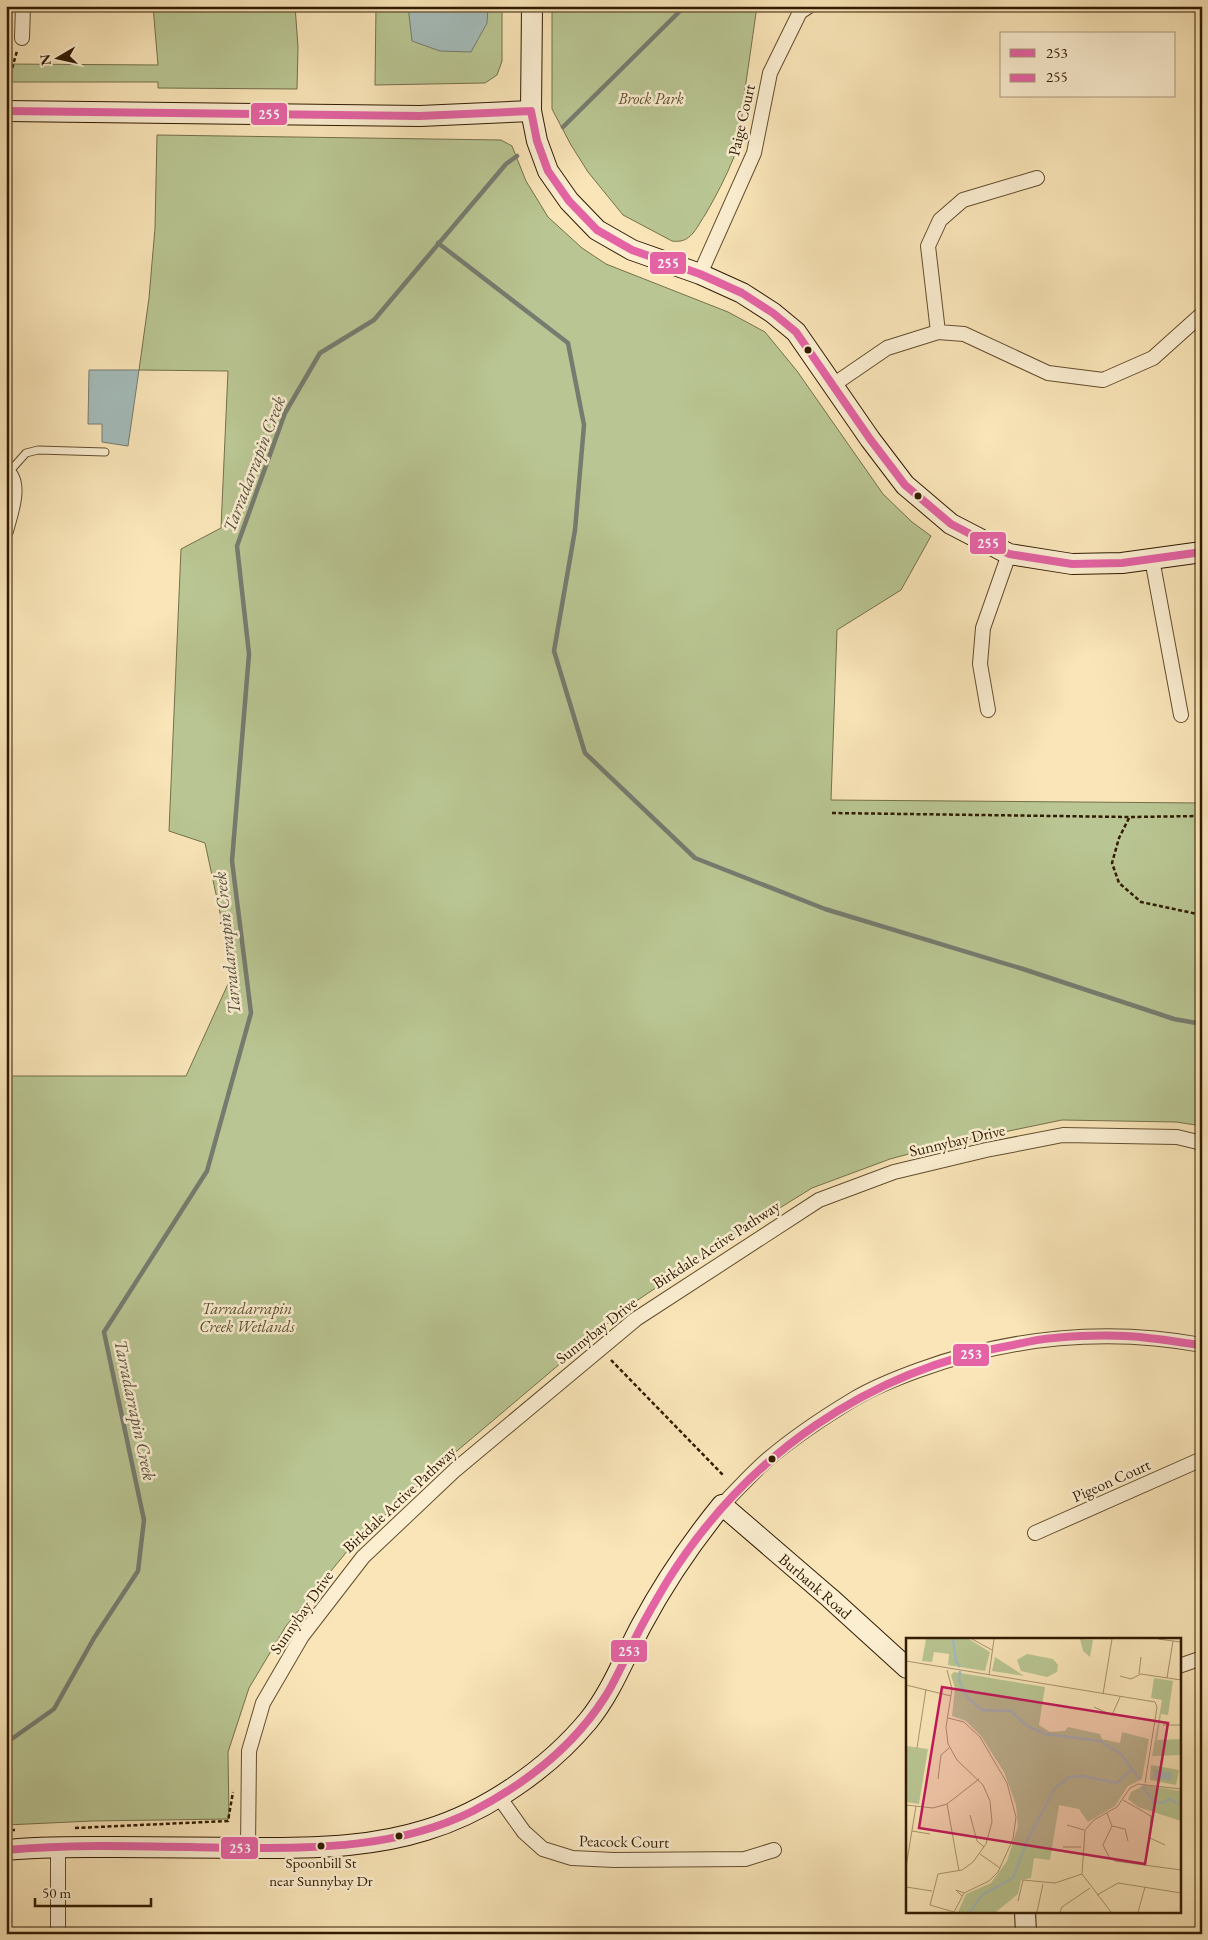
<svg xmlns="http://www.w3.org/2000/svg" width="1208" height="1940" viewBox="0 0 1208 1940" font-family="'EB Garamond',serif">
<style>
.green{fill:#b9c693;stroke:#75704a}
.water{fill:#a4bcba;stroke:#767c70}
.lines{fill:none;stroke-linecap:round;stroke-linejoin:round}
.stream{stroke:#767c70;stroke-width:4.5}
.lane-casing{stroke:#634e2e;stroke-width:9}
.street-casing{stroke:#634e2e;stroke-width:16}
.secondary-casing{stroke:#311b00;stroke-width:22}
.path{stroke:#311b00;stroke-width:2.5;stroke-dasharray:4 2.5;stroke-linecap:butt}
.lane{stroke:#fbeed1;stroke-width:7}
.street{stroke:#fbeed1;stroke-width:14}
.secondary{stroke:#fbeed1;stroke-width:20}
.bus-1-casing{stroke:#fbeed1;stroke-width:11}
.bus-2-casing{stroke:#fbeed1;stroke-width:11}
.bus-1{stroke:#e463a4;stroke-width:8}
.bus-2{stroke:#e463a4;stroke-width:8}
.bus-dot{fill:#311b00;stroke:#fbeed1;stroke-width:2}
.labels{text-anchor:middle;stroke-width:5;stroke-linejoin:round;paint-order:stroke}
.bus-label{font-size:15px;fill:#311b00;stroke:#fbeed1}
.park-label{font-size:16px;font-style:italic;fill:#5a4e2c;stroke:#fbeed1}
.street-label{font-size:16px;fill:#311b00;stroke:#fbeed1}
.water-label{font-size:18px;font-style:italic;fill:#595341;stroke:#fbeed1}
.inset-river{fill:none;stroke:#a4bcba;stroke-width:2.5}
.inset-road{fill:none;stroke:#a9946e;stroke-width:1}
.view{fill:#c2185b;fill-opacity:0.15;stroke:#c2185b;stroke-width:2.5}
.inset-edge{fill:none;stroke:#311b00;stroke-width:2.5}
.line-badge{stroke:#fbeed1;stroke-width:2}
.badge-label{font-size:14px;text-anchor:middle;font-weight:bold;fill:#fff}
</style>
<rect width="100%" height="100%" fill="#f9e5b8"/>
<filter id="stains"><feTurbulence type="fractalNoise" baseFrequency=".004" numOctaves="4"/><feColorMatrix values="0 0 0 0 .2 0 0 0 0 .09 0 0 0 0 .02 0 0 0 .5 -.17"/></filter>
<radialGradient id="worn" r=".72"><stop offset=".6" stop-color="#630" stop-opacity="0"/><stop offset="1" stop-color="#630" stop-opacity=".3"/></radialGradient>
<path class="green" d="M153,6h142l3,41 -1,42 -139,-1v-6h-152v-18l152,1z
M376,6h126v55l-5,14 -12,8 -110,2z
M552,6h205c-4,28 -8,56 -12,83 -3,23 -4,46 -11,68 -8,20 -18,39 -29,58 -9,13 -14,29 -33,26l-49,-26 -35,-43 -17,-27 -19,-36z
M157,135l344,5 11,6 14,35 22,36 34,31 24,16 122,48 37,20 32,39 86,123 29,28 19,14 -30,54 -64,40 -6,170 371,3v323l-26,-4 -114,-2 -116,24 -56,15 -78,29 -100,62 -86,58 -175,148 -98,88 -67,82 -37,62 -21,64 1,67 -137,2 -86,4v-749h180l47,-103 -28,-130 -36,-12 12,-282 40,-21 7,-157 -89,-1 10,-72 6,-70z"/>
<path class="water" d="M408,6h80l-1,17 -16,29 -31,-1 -28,-10z
M89,370h50l-11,76 -26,-4v-18h-14z"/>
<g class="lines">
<path class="stream" d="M563,127l117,-116 -1,-5
M438,243l130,100 16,82 -9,105 -21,121 31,102 110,105 130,51 198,60 151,50 28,5
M6,1743l48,-34 40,-71 44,-67 6,-51 -40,-188 103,-161 44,-158 -19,-152 17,-207 -12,-108 48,-133 35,-60 54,-33 132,-156 11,-8"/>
<defs>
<path id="lane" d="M9,472l17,-19 12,-3 67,2"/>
<path id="street" d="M22,38l1,-32
M700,274l54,-121 16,-80 30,-61 9,-6
M938,332l-10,-86 12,-26 23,-20 74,-22
M833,385l54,-37 51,-16 26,2 84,39 55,7 50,-22 49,-44
M6,470c17,13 4,45 0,61
M1152,559l29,156
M988,710l-8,-46 3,-36 26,-74
M722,1505c15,-15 29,-31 45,-45 27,-23 57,-43 87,-61 20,-12 43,-21 65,-29 91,-33 188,-43 283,-25
M1035,1533l167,-74
M1179,1666l23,-8
M499,1797l25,35 19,17 29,9 42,2 131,-1 29,-9
M58,1847v87
M248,1848l1,-97 14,-48 39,-67 61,-79 92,-87 181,-151 183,-119 75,-28 92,-22 77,-15 114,2 25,6"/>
<g id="secondary">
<path d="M532,6l-1,105 6,30 11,30 21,30 28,29 35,20 68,24 42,19 31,20 23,19 74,107 35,46 46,39 58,30 63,10 50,-1 80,-11"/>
<path d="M6,111l414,5 111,-5"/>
<path id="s1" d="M6,1850c37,-4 73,-3 110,-3 51,0 102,1 154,1 52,0 105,-2 156,-18 60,-18 122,-61 162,-109 23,-28 36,-63 53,-95 23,-43 50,-83 81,-121l108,93 77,70"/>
<path d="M1025,1911l1,23"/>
</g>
</defs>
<use href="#lane" class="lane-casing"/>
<use href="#street" class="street-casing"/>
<use href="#secondary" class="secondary-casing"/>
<path class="path" d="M10,94l1,-22 6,-21
M832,813l297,4 73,-1
M1129,818l-10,20 -7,25 7,20 22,19 61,13
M611,1360l112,115
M75,1828l153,-7 5,-29
M6,1830h9"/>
<use href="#lane" class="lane"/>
<use href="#street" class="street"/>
<use href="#secondary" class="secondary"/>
<defs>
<path id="bus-1" d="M6,1850c77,-7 156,-3 233,-2 80,0 160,0 234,-37 52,-27 100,-64 132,-114 11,-17 19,-37 29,-56 10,-21 22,-41 34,-61 78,-124 200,-210 345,-235 13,-3 27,-6 41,-7 23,-2 48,-3 71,-2 25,1 51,6 77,9"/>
<path id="bus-2" d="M6,111l414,5 111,-5
M531,111l6,30 11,30 21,30 28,29 35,20 68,24 42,19 31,20 23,19 74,107 35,46 46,39 58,30 63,10 50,-1 80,-11"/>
</defs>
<use href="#bus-1" class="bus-1-casing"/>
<use href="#bus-2" class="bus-2-casing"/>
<use href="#bus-1" class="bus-1"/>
<use href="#bus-2" class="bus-2"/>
</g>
<g class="bus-dot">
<circle cx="808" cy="350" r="4.5"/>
<circle cx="918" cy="496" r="4.5"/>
<circle cx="772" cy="1459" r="4.5"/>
<circle cx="399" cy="1836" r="4.5"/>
<circle cx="321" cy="1846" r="4.5"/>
</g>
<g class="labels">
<g class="bus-label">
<text x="321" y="1868">Spoonbill St<tspan x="321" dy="18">near Sunnybay Dr</tspan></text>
</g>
<g class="park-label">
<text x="651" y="104">Brock Park</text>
<text x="247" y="1314">Tarradarrapin<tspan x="247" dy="18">Creek Wetlands</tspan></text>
</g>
<g class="street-label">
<text transform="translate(741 120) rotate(-77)" y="6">Paige Court</text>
<text transform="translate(957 1140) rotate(-13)" y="6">Sunnybay Drive</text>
<text transform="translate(716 1244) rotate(-33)" y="6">Birkdale Active Pathway</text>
<text transform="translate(596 1330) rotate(-38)" y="6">Sunnybay Drive</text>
<text transform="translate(1111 1480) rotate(-24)" y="6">Pigeon Court</text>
<text transform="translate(399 1499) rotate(-43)" y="6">Birkdale Active Pathway</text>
<text dy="6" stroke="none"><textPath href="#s1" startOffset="998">Burbank Road</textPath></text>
<text transform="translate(301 1612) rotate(-55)" y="6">Sunnybay Drive</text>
<text transform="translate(624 1841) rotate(1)" y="6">Peacock Court</text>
</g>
<g class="water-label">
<text transform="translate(254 464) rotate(-69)" y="6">Tarradarrapin Creek</text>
<text transform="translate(227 943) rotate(-96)" y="6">Tarradarrapin Creek</text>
<text transform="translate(135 1410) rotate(78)" y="6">Tarradarrapin Creek</text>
</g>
</g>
<g transform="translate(906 1638)">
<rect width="275" height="275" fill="#f9e5b8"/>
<path d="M20,1h43l21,13 -5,19 -37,-6 1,-11 -15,-2 -2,10 -10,-1zM174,1l13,1 -3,17 -7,-6zM121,16l26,5 5,6 -1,7 -10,5 -26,-6 -4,-11zM89,19l17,11 12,8 -32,-5zM48,34l91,15 -6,38 11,7 15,-1 3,-4 32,7 2,5 18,4 2,-11 27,7 -7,40 -14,7 -13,20 -27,16 -9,-13 -20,-4 -9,55 -16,-2 -3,20 -10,2 -3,14 -22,18h-38l8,-18 25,-11 16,-22 11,-35 -2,-21 -12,-33 -23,-36 -15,-15 -14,-5 3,-28 -4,-13zM248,40l19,3 -5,34 -7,-1 -4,26 24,-1v16l-29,1 10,-56 -11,-2zM0,108l22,3 -9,55 -13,-2zM245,127l28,5 -3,15 -26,-5zM239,147l36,6v30l-43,-14 -10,-8 3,-7z" fill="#b9c693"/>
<path d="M249,132l17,3 -1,7 -15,-1 -3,-2z" fill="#a4bcba"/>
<path class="inset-river" d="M47,1l3,22 4,6M54,33l-1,9 9,18 14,12 29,1 16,15 18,8 55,7 21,13 19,26M236,148l12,16 9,1 6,-4 12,6M64,274l12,-17 31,-17 14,-37 28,-53 14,-11 13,-1 35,7 14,-13"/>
<path class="inset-road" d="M66,1l20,11M252,1l23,3M0,23l249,41 2,5 -12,76M233,36l2,-17M83,37l5,-36M214,38l11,3 10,-5 40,6M261,40l6,-37M0,47l45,11M197,56l9,-55M188,69l18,8 8,-18M275,69v18M42,80l16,4 16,15 27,46 9,34 -3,22 -15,33 -9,9 -25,12 -10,19M257,87h18M11,110l9,-59M32,141l3,-24 8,-7M217,162l28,16 -1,22 15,7M41,166l12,67M0,167l27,3 14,-4 32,-25M201,175l5,13 -9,19 6,12 6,4 66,9M64,177l7,26 7,6M161,187l17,5M206,188l13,3 3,12M6,193l18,3M157,209h18M74,216l20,14M0,229l10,-61M0,249l26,4M191,257l21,-12 63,10M56,258l-6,-6 8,3M112,263l5,-21 32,3 27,-9M24,267l8,-31 24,-4 11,-8 13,-18 6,-22 -2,-21 -7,-16 -26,-25 -9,-16 -2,-17 6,-38 -5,-19M24,267l24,7M131,274l6,-28M154,274l2,-5 28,-19M205,274l-29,-38 3,-44 9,-10 23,-13 13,-19 8,-4 43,5M232,274l7,-25"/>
<path class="view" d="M36,49l226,36 -23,141 -226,-36z"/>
<rect width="275" height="275" class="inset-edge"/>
</g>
<g class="line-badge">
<rect x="250" y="102" width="38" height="24" rx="5" fill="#e463a4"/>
<rect x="649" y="251" width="38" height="24" rx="5" fill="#e463a4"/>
<rect x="969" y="531" width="38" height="24" rx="5" fill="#e463a4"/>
<rect x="952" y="1343" width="38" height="24" rx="5" fill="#e463a4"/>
<rect x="610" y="1639" width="38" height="24" rx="5" fill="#e463a4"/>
<rect x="220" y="1836" width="39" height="24" rx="5" fill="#e463a4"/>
</g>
<g class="badge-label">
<text x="269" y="119">255</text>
<text x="668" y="268">255</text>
<text x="988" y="548">255</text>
<text x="971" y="1359">253</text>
<text x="629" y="1656">253</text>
<text x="240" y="1853">253</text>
</g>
<rect width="1208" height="1940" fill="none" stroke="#f9e5b8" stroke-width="25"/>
<rect x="8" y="8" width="1193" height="1925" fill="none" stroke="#311b00" stroke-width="2.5"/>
<rect x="12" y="12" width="1183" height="1915" fill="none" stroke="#311b00"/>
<rect x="1000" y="32" width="175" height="65" fill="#fbeed1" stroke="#aa9a7d"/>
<rect x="1010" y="49" width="25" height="8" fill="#e463a4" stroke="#aa9a7d"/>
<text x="1046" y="58" font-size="15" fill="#311b00">253</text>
<rect x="1010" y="74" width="25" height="8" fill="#e463a4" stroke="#aa9a7d"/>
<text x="1046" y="82" font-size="15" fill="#311b00">255</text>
<g transform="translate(58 58) rotate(261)" stroke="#fbeed1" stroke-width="4" paint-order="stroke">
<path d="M0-4L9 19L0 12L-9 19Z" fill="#311b00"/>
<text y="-8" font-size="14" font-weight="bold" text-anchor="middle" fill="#311b00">N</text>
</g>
<path d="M35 1898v8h116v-8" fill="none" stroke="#311b00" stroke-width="2.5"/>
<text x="42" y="1898" font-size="15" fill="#311b00" stroke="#fbeed1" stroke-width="4" paint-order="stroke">50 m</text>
<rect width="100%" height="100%" filter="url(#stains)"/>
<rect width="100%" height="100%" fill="url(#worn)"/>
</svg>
